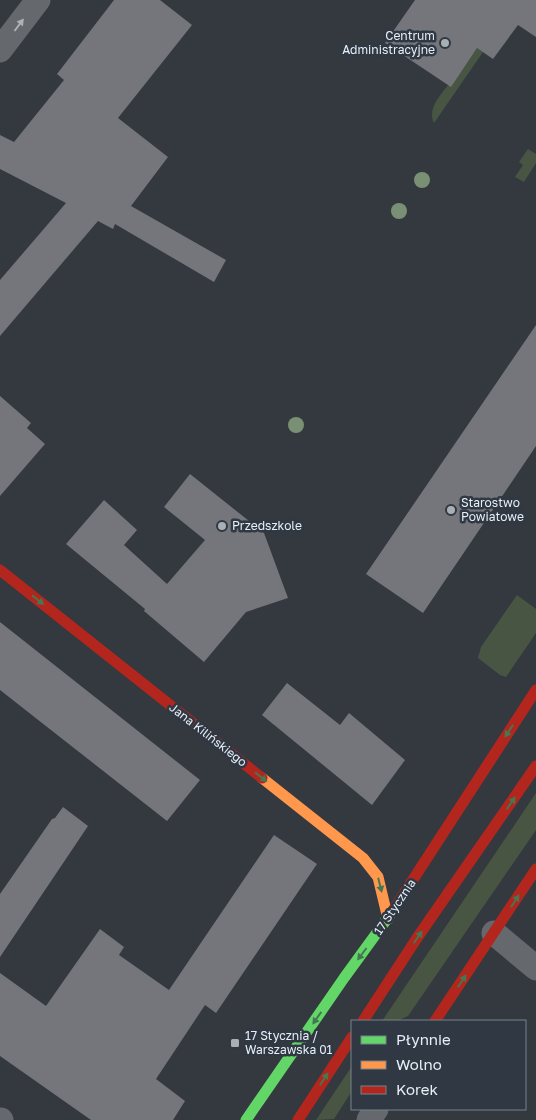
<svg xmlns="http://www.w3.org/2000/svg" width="536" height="1120" viewBox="0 0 536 1120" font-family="'Golos Text',sans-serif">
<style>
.green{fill:#485543}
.building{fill:#74767c}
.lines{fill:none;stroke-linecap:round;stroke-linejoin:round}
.street{stroke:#65686d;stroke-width:25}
.fast{stroke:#63d668;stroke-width:11}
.slow{stroke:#ff974d;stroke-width:11}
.jam{stroke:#b3261e;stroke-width:11}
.tree{fill:#7a9074}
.oneway{fill:#adb2b8}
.oneway2{fill:#447752}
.poi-dot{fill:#a9afb5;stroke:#2f3843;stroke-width:2}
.labels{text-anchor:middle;stroke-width:5;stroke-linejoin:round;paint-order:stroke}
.poi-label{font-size:12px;fill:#e8eef5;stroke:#2f3843;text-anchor:start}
.street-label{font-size:12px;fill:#e8eef5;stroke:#2f3843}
</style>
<rect width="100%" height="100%" fill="#34393f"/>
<path class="green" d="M477,48l6,4 -49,71c-7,-14 6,-27 14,-38l3,1z
M528,149l8,5v9l-12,19 -9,-5 8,-12 -4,-3z
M517,595l19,14v24l-30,44 -6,-2 -22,-17 3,-11z
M536,793v37l-128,186 -7,3 -2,2h-17z
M352,1066v25l-18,28 -18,1z"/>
<path class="building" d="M114,0h46l32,25 -74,93 50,39 -37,49 95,54 -12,22 -99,-58 -2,5 -15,-8 -98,115v-56l66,-77 -66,-34v-34l14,7 50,-62 -7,-6z
M415,0h121v37l-18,-12 -25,34 -16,-11 -26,39 -66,-44z
M536,325v121l-113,167 -57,-39z
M0,396l31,27 -4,5 18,16 -45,52z
M190,474l74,59 24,65 -42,14 -42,50 -60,-51 1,-2 -79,-65 38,-44 33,30 -13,15 43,39 38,-44 -41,-33z
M0,622l200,158 -33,41 -167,-131z
M287,683l53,42 9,-12 56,47 -33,45 -110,-90z
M63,807l25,19 -88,131v-63l52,-75 3,-1z
M274,835l43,29 -101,149 -11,-8 -49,74 29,22 -12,19h-82l-91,-64v-83l46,33 54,-77 24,18 -5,8 50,35z"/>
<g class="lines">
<path class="street" d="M0,50l38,-50
M494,933l42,35
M0,1120h1
M369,1120l7,-11"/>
<path class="fast" d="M246,1120l98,-142 48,-66"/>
<path class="slow" d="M262,778l101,80 15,19 10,42"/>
<path class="jam" d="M0,570l262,208
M392,912l144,-222
M363,1021l54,-83 119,-172
M435,1021l101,-152
M298,1120l54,-83"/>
</g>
<g class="tree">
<circle cx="422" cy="180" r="8"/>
<circle cx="399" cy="211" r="8"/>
<circle cx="296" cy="425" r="8"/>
</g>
<defs><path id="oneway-solid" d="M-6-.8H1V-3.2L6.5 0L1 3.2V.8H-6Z" transform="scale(1.25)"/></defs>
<use class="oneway" href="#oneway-solid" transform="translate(19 25) rotate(-53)"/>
<g class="oneway2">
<use href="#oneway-solid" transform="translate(38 600) rotate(38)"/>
<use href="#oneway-solid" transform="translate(509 731) rotate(123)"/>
<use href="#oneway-solid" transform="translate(261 777) rotate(38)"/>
<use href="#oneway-solid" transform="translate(511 803) rotate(-55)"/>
<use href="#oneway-solid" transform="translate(380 885) rotate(76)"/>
<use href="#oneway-solid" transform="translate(515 901) rotate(-57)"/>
<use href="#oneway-solid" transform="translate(418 937) rotate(-56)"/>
<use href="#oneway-solid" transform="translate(362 954) rotate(127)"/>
<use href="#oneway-solid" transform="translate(462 981) rotate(-56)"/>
<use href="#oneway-solid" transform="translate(317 1018) rotate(125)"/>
<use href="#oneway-solid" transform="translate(324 1079) rotate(-57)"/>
</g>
<g class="poi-dot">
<circle cx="445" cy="43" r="5"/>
<circle cx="451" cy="510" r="5"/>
<circle cx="222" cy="526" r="5"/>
<rect x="230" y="1038" width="10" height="10" rx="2.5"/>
</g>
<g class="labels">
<g class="poi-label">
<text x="435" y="40" text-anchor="end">Centrum<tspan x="435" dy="14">Administracyjne</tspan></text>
<text x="461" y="507">Starostwo<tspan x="461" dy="14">Powiatowe</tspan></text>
<text x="232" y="530">Przedszkole</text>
<text x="245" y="1040">17 Stycznia /<tspan x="245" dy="14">Warszawska 01</tspan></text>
</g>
<g class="street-label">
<text transform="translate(208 735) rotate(38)" y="4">Jana Kilińskiego</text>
<text transform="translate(395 907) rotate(-56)" y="4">17 Stycznia</text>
</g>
</g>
<rect x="351" y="1020" width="175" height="90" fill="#2f3843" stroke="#79818a"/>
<rect x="361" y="1036" width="25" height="8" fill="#63d668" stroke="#79818a"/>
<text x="396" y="1045" font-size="15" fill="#e8eef5">Płynnie</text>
<rect x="361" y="1061" width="25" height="8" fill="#ff974d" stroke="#79818a"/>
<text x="396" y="1070" font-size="15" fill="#e8eef5">Wolno</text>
<rect x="361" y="1086" width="25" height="8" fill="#b3261e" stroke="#79818a"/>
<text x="396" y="1095" font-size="15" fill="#e8eef5">Korek</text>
</svg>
